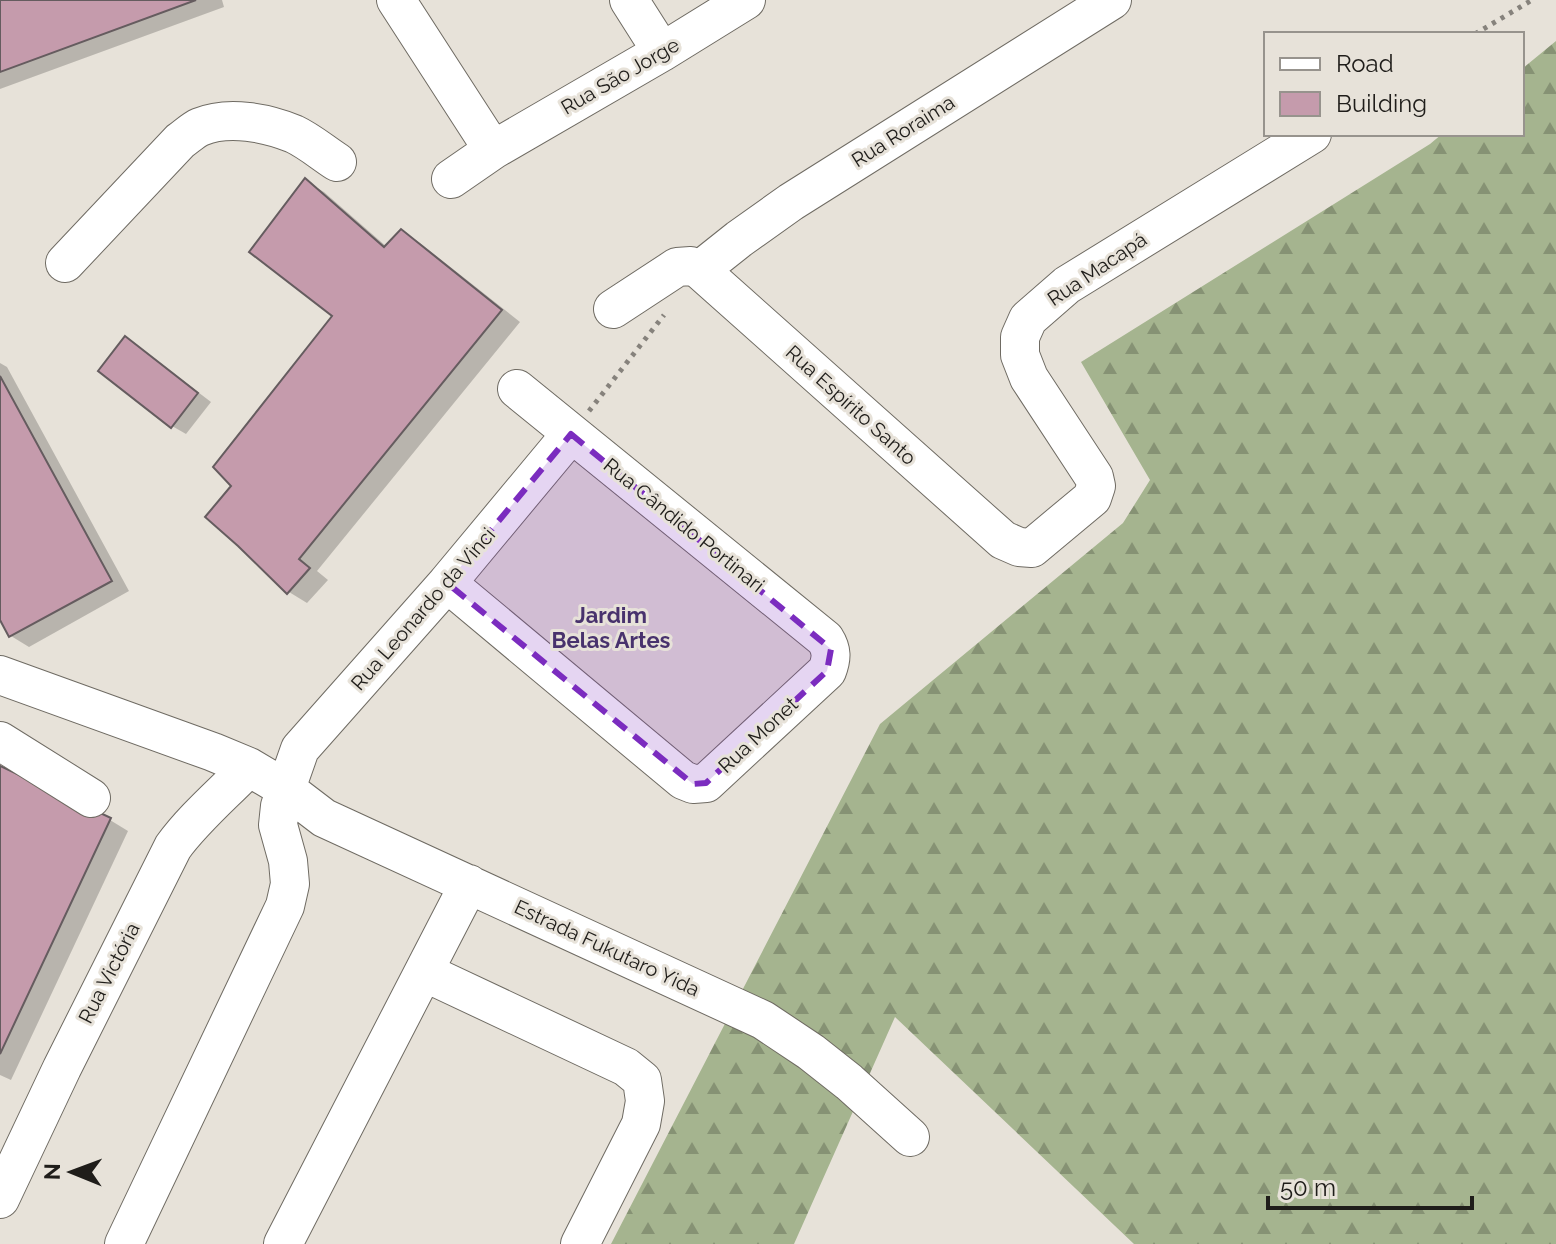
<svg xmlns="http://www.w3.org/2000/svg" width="1556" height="1244" viewBox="0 0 1556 1244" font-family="Raleway,sans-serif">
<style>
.forest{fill:url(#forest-firs)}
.shadow{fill:#0003}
.building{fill:#c59bac;stroke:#655c5f;stroke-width:2}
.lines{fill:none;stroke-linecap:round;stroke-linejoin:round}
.minor-casing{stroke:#6f6b63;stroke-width:40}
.path{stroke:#86827c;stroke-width:5;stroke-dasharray:4 6;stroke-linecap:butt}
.minor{stroke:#fff;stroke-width:38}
.marked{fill:#7b2cbf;fill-opacity:0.2;stroke:#7b2cbf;stroke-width:6;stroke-dasharray:16 10;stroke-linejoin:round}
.labels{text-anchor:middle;stroke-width:6;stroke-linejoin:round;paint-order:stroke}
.street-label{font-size:20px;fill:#1f1d1a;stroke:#e7e2d9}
.neighbourhood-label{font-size:22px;font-weight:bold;fill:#48326d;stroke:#e7e2d9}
</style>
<defs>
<pattern id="forest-firs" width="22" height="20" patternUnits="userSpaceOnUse" patternTransform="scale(2)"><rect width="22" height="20" fill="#a5b48f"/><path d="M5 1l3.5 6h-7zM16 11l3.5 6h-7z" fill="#869274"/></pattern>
</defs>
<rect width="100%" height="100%" fill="#e7e2d9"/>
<path class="forest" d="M1556,41v1203h-422l-239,-227 -101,227h-183l269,-520 243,-201 27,-43 -69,-118 349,-218 12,-10h80v-65z"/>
<path class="shadow" d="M0,0h222l2,7 -224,82z
M305,181l19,11 63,55 15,-15 18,11 100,79 -203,249 11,9 -21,23 -18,-11 -56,-107 102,-170z
M125,339l14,8 72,55 -25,32 -14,-8z
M0,363l7,4 122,224 -100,56 -18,-11 -11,-20z
M0,768l110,52 18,11 -117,249 -11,-5z"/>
<path class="building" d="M0,0h196l-196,72z
M305,178l79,69 17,-18 101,81 -203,249 11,9 -23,26 -49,-48 -33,-29 26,-31 -18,-19 119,-151 -83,-64z
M125,336l73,57 -27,35 -73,-57z
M0,376l112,205 -103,56 -9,-17z
M0,766l111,52 -111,236z"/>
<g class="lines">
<defs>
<path id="minor" d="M396,0l97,150
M629,0l33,52
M451,179l42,-29 169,-98 84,-52
M65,263l115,-122c6,-4 13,-11 20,-14 29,-12 67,-4 94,7 15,7 29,19 43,28
M700,270l39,-31 52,-37 321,-202
M613,309l64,-42 14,-1 9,4 303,270 16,7 13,1 60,-50 4,-12 -2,-9 -65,-99 -9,-23v-18l8,-18 39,-34 245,-151
M447,583l236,197 10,4 13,-1 121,-112c5,-13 5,-21 -2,-32l-308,-250
M0,675l213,77 36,15 37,22 38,29 439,202 48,32 38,30 61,55
M0,741l91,57
M424,972l202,95 16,13 3,21 -4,23 -61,120
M0,1199l62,-131 111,-221c21,-29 51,-54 76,-80
M124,1244l161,-338 5,-22 -2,-23 -10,-36 2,-19 20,-57 147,-166 124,-149
M283,1244l186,-360"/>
</defs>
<use href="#minor" class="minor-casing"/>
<path class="path" d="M1475,34l57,-34
M589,411l75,-96"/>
<use href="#minor" class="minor"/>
</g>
<path class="marked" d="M571,434l260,215 -4,22 -121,112 -13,1 -246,-201z"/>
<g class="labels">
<g class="street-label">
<text transform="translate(620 76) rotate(-30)" y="7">Rua São Jorge</text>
<text transform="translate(903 131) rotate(-32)" y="7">Rua Roraima</text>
<text transform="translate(1097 269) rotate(-34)" y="7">Rua Macapá</text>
<text transform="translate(851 405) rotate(42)" y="7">Rua Espírito Santo</text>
<text transform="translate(684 525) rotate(39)" y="7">Rua Cândido Portinari</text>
<text transform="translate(423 609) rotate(-49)" y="7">Rua Leonardo da Vinci</text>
<text transform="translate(758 735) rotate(-43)" y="7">Rua Monet</text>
<text transform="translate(607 948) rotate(25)" y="7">Estrada Fukutaro Yida</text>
<text transform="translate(109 973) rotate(-63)" y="7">Rua Victória</text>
</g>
<g class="neighbourhood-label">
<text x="611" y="623">Jardim<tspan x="611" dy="25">Belas Artes</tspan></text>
</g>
</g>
<rect x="1264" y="32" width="260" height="104" fill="#e7e2d9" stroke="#97938d" stroke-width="2"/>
<rect x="1280" y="58" width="40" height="12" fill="#ffffff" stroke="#97938d" stroke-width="2"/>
<text x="1336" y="72" font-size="24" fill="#1f1d1a">Road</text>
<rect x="1280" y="92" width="40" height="24" fill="#c59bac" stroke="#97938d" stroke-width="2"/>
<text x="1336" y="112" font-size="24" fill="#1f1d1a">Building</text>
<g transform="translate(72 1172) rotate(271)" stroke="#e7e2d9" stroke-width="6" paint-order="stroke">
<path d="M0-6L14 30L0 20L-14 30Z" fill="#1f1d1a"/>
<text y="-12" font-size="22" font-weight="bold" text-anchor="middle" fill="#1f1d1a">N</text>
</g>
<path d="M1268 1196v12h204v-12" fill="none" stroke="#1f1d1a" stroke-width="4"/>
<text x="1280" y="1196" font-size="24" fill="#1f1d1a" stroke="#e7e2d9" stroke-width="6" paint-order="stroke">50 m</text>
</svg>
